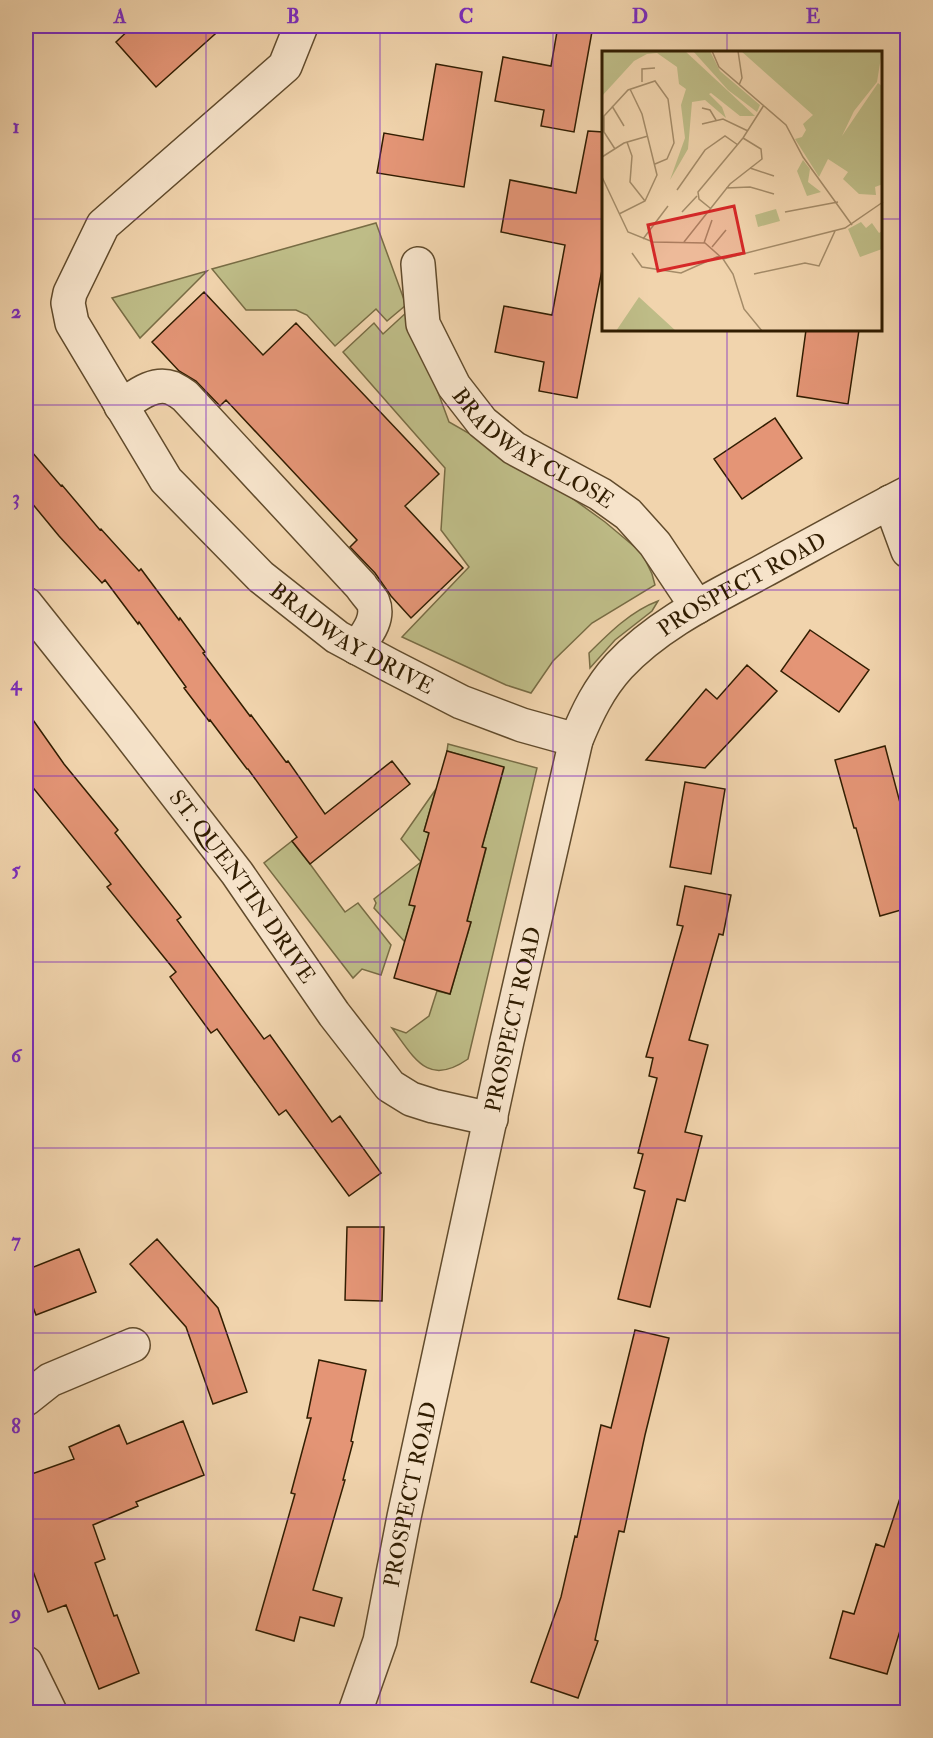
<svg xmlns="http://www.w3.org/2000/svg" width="933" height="1738" viewBox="0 0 933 1738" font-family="'IM FELL Double Pica',serif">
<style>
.green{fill:#bebc87;stroke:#786c44;stroke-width:1.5}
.building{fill:#e49576;stroke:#311d01;stroke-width:1.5}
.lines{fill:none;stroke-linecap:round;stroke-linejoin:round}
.minor-casing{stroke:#614b2c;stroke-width:36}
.minor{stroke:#f6e3ca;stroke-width:33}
.grid{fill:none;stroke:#7b2cbf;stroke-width:1.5;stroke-opacity:0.55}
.labels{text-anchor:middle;stroke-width:5;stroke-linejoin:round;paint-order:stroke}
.street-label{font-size:22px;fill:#311d01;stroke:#f6e3ca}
.inset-road{fill:none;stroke:#a48b68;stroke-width:1.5}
.view{fill:#d62828;fill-opacity:0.15;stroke:#d62828;stroke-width:3}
.inset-edge{fill:none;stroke:#311d01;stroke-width:3}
.neatline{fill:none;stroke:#7b2cbf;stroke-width:2}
.grid-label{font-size:20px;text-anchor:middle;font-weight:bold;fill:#7b2cbf}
</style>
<rect width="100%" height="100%" fill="#f1d4ad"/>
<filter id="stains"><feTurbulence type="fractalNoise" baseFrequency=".00333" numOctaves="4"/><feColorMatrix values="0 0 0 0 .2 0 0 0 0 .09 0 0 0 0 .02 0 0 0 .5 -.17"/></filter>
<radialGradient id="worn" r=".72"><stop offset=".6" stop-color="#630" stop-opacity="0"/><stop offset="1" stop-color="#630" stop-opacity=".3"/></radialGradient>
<path class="green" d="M376,223l30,82 -19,16 -11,-12 -41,37 -28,-31 -11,-5h-50l-34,-41z
M207,271l-67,67 -28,-40z
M408,311l41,111 84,48 72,52 37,31 10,21 3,11 -63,38 -39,38 -22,32 -25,-8 -104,-48 67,-70 -28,-37 4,-62 -102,-116 31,-29 9,11z
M658,601l-6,10 -37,29 -25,28 -1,-15c20,-20 42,-42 69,-52z
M448,744l89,24 -69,291c-40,28 -53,0 -76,-31l14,5 23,-17 8,-25 13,3 21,-72 -4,-1 19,-72 -4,-2 22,-79 -57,-17z
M436,789l-12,42 5,2 -19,72 5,1 -10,36 -31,-34 2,-5 -2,-4 47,-37 -20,-23z
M292,841l18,23 35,48 13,-9 33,42 -10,30 -19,-6 -9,9 -89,-115z"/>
<path class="building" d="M133,26h91l-68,61 -40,-45z
M558,26h35l-19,106 -33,-6 3,-16 -49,-9 8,-44 48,9z
M436,64l46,8 -18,115 -87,-14 7,-40 39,7z
M588,131l15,1v133l-26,133 -38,-7 5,-29 -49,-10 9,-46 48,9 13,-70 -64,-13 9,-52 66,13z
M204,292l59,63 33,-32 143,151 -34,32 58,62 -52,50 -20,-22 -16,-23 -25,-26 7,-7 -72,-77 -59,-63 -6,6 -24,-25 -17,-10 -27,-29z
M806,330h53l-11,74 -51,-8z
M775,418l27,40 -60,41 -28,-40z
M26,445l35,41 1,-1 38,45 1,-1 38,42 2,-2 38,51 1,-2 25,34 -2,1 47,63 1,-1 35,47 2,-1 37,53 67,-53 18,23 -100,80 -18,-23 5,-4 -49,-68h-1l-37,-49 -1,1 -25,-33 2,-1 -47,-65 -1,2 -33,-44 -3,3 -43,-47 -33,-40z
M810,630l59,40 -30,42 -58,-41z
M747,665l30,26 -72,77 -59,-8 60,-71 11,10z
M26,710l38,54 54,66 -3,3 66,84 -4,3 87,119 6,-4 62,87 8,-6 41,57 -32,23 -63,-86 -7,5 -62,-86 -6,4 -41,-56 6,-5 -69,-85 4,-3 -85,-105z
M885,746l23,87v75l-28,8 -24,-88h-2l-19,-68z
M447,751l57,16 -22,80 4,1 -19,73 4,1 -21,72 -56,-16 21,-72 -6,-1 20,-72 -5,-2z
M685,782l40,7 -14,85 -41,-7z
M685,886l46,9 -8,40 -4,-1 -30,106 19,5 -23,87 17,4 -17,65 -8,-2 -27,108 -32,-8 27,-108 -11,-3 9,-34 -5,-1 19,-75 -8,-2 4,-18 -7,-1 37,-131 -6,-1z
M347,1227h37l-2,74 -37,-1z
M157,1239l61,69 29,84 -34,12 -27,-77 -56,-63z
M79,1249l17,43 -60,23 -10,-26v-19z
M635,1330l34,8 -24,97 -21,97 -5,-1 -24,109 3,1 -20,57 -47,-16 30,-85 14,-61 2,1 24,-112 10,3z
M319,1360l47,10 -15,71 2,1 -10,38h2l-32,110 29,8 -8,28 -34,-9 -6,24 -38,-11 39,-136 -4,-1 20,-75h-4z
M183,1421l21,54 -68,27 2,4 -45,19 12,34 -10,4 19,53 3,-1 22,58 -40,16 -33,-84 -18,7 -22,-60v-76l48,-17 -5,-12 50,-22 8,19z
M902,1492h6v112l-21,70 -57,-16 13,-47 11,3 22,-70 8,3z"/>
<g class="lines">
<defs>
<g id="minor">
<path id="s1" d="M301,26l-16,40 -182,159 -33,68 -2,10 4,20 94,157 95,97 76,60 52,28 72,37 61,23 54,15"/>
<path id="s2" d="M418,264l5,60 31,62 28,36 32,26 86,46 28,20 27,30 42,63"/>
<path d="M121,406c14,-9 32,-25 51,-18 4,2 9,5 13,8l176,190c3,5 9,11 12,16 7,17 -7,33 -16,46"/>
<path d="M890,502l18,49"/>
<path id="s3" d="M26,604l94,118 117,151 97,141 56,72 21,13 22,7 58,13"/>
<path d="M26,1399l24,-19 83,-35"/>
<path d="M26,1663l24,49"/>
<path id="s4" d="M355,1712l25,-71 24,-124 103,-476 69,-301c11,-27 23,-52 43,-74 39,-42 94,-68 144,-95 48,-26 96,-53 145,-78"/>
</g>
</defs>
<use href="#minor" class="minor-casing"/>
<use href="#minor" class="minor"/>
</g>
<path class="grid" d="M206,26v1686M380,26v1686M553,26v1686M727,26v26M26,219h577M880,219h28M727,330v1382M26,405h882M26,590h882M26,776h882M26,962h882M26,1148h882M26,1333h882M26,1519h882"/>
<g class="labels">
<g class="street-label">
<text dy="8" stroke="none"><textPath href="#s2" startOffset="232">BRADWAY CLOSE</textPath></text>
<text dy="8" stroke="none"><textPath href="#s4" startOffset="1232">PROSPECT ROAD</textPath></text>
<text dy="8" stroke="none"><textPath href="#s1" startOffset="820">BRADWAY DRIVE</textPath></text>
<text dy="8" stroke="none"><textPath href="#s3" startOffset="356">ST. QUENTIN DRIVE</textPath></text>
<text dy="8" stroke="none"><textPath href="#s4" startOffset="711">PROSPECT ROAD</textPath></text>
<text dy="8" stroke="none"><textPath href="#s4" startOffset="225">PROSPECT ROAD</textPath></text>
</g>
</g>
<g transform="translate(602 51)">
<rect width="280" height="280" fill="#f1d4ad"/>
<path d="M0,0h83l70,65h-15l-29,-23 -2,1 13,13 4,11 -21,-18 -13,2 -4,47 -18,31 15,-42 -4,-33 5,-16 -7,-5 -2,-17 -20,-14 -10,1 -13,7 -32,35zM91,0h17l10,20 40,34 -3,7 -29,-22zM139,0h141l-5,31 -23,29 -12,25 36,-53 5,4v97l-8,3 1,8 -17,-1 -16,-15 5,-7 -20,-13 -9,18 -24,-38 7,-2 4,-7 -3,-6 10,-9zM201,109l7,9 -2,13 13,10 -14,4 -10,-25zM174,158l4,12 -22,6 -3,-12zM259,171l5,6 6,-5 7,10 3,-2v18l-22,8 -12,-28zM37,246l37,34h-60z" fill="#bebc87"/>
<path class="inset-road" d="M110,0l7,16 67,58 17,32 49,68M136,0l4,27 -3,7M40,31v-13l13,-1M10,55l12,20M100,57l8,2 6,10M100,73l21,-5 25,12M25,91l5,14 -2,26 15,19M13,98l-11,-17v-16l24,-26 27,-9 13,18 6,44 -7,16 -12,5M0,106l22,-14 24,-7M148,117l24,8M0,126l26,55 25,10 52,1 18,16M124,137l24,-1 24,7M75,139l28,-40 20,-14 13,9M108,157l-11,-9 -1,-7 45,-54 21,-33M80,161l15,-16M183,161l53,-10M17,163l26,-13 12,-26 -15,-61 -12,-25M41,188l25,-33M82,191l46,-58 32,-25 -1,-10 -18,-11M102,192l8,-23M110,196l14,-17M30,202l10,14 39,6 38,-17M152,223l51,-11 14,3 16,-35M160,280l-18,-22 -11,-35 -10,-15 122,-31 38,-26"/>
<path class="view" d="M132,155l10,47 -86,18 -10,-46z"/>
<rect width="280" height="280" class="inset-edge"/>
</g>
<rect width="933" height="1738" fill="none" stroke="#f1d4ad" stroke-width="66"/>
<rect x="33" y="33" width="867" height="1672" class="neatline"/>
<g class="grid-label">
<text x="120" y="23">A</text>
<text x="293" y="23">B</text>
<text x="466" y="23">C</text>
<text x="640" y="23">D</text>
<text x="813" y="23">E</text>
<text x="16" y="133">1</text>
<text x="16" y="318">2</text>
<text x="16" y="504">3</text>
<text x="16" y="690">4</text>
<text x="16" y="876">5</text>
<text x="16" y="1062">6</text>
<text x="16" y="1247">7</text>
<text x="16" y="1433">8</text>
<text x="16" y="1619">9</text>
</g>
<rect width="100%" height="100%" filter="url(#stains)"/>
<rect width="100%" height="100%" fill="url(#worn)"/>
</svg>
